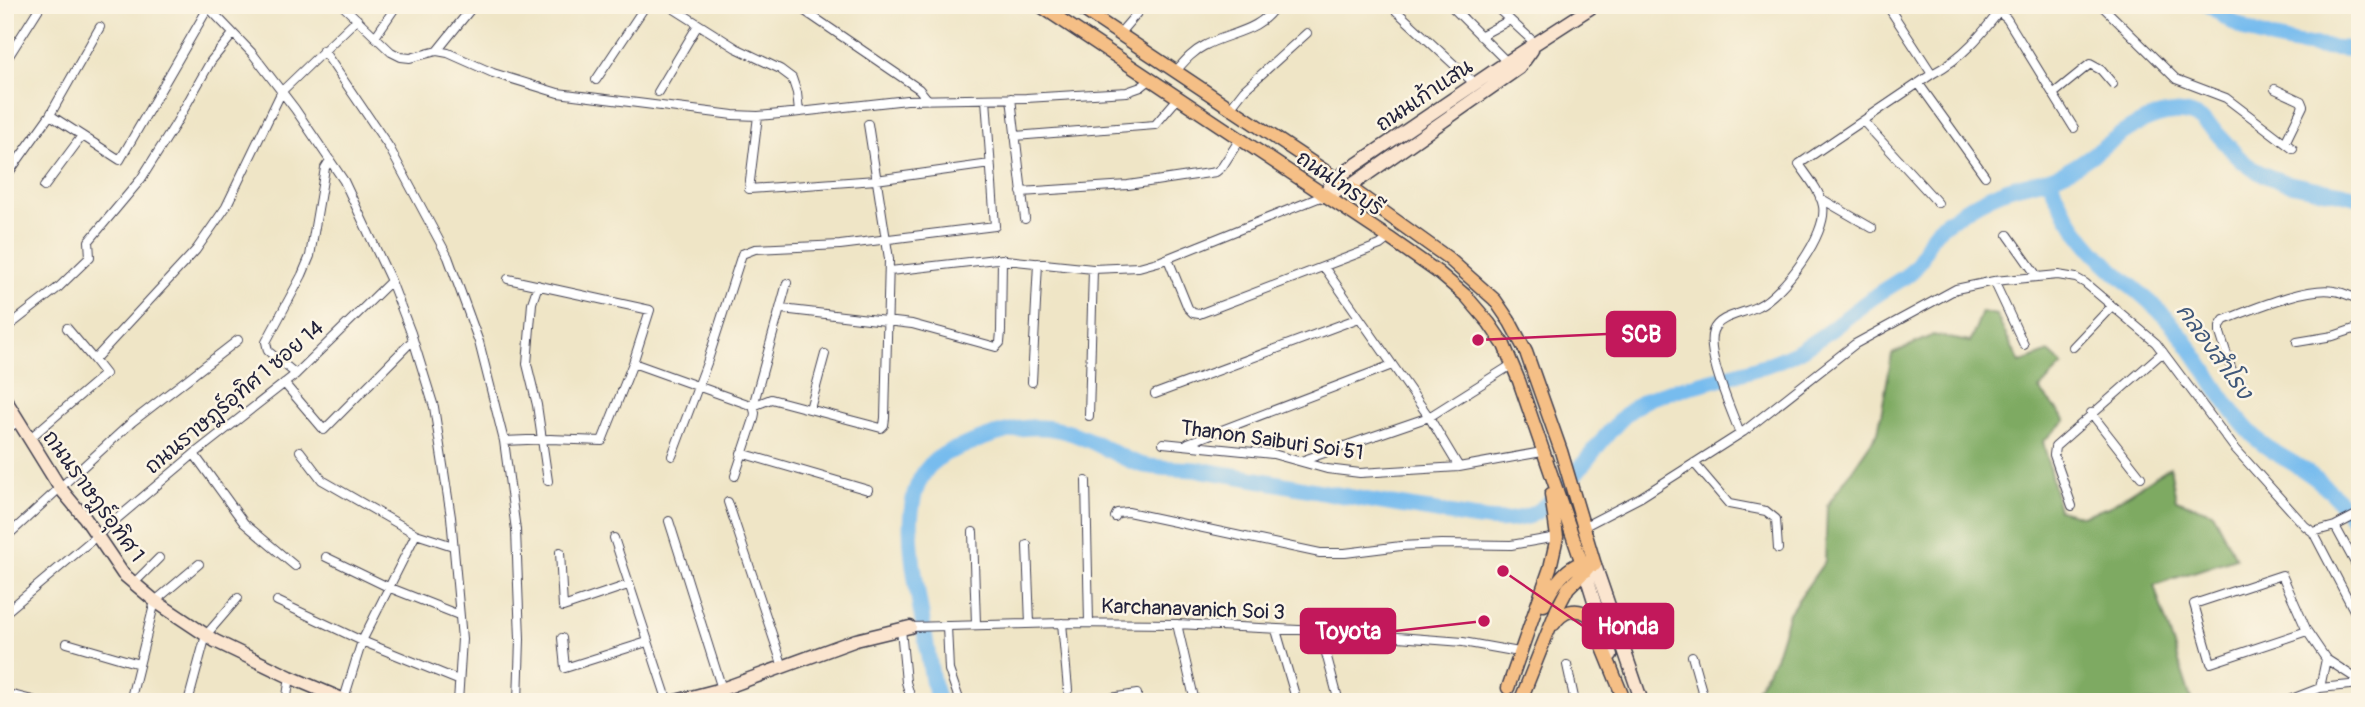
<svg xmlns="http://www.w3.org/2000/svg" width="2365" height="707" viewBox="0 0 2365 707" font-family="Pangolin,'Playpen Sans Thai',sans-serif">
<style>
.forest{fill:#7eaa62;stroke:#50664e;stroke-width:2}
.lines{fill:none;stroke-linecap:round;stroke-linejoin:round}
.river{stroke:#77bcee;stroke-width:16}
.street-casing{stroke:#413f50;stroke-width:10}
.secondary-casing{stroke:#413f50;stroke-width:15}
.primary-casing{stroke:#413f50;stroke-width:15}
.street{stroke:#fff;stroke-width:8}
.secondary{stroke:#fbe5cf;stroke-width:12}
.primary{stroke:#f5bf86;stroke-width:12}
.labels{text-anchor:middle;stroke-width:5;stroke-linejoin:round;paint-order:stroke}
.street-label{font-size:21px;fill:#22223b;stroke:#fcf5e5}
.water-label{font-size:23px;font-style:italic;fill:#40587a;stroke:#fcf5e5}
.leader{fill:none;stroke:#c2185b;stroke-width:2.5}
.callout-dot{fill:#c2185b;stroke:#fcf5e5;stroke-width:2.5}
.callout{fill:#c2185b;stroke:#c2185b;stroke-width:2.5}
.callout-label{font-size:23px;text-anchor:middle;font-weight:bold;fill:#fff}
</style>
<rect width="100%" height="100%" fill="#fcf5e5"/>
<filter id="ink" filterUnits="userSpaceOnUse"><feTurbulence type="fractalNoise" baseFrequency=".0143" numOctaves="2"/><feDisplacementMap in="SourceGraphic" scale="14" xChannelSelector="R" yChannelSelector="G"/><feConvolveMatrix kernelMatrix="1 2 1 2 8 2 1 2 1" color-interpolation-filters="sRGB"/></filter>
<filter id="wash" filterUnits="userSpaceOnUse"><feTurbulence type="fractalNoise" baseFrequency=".00686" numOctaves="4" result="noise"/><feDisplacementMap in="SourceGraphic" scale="28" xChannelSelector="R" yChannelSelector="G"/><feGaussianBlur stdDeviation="1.57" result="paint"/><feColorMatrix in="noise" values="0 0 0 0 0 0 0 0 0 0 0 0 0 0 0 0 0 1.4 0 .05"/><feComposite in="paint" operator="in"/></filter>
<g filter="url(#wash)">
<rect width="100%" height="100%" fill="#efe5c6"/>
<path class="forest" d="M1982,312l14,3 24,48 29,-11 14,13 -24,24 27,32 -23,20 16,69 23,6 26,-9 62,-40 6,33 36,12 24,46 -82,27 38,117h-452l17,-13 18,-31 14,-45 36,-52 2,-55 51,-74 14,-78 41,-19 37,7z"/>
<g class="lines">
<path class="river" d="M2209,5c9,7 18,14 27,19 37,22 83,22 124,26
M2050,180c12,34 37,67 64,91 22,19 44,36 62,58 30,36 48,80 83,112 15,13 33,20 49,32 22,15 41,36 52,60
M939,702l-6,-19c-5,-27 -9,-55 -14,-82 -7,-44 -23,-119 24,-146 7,-5 17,-7 25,-11 41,-16 73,-25 116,-6 20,8 37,21 58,27 21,5 43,2 65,6 76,12 151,29 227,40 30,5 62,14 91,6 36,-10 76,-86 110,-110 18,-13 40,-17 60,-22 34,-9 75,-18 105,-35 28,-15 50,-37 75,-54 12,-9 28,-16 38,-26 14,-14 10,-30 30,-45 21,-16 49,-32 74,-39 26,-7 35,-6 60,-21 29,-18 61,-50 97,-52 35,-3 48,32 72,51 31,24 77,23 114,34"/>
</g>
</g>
<g filter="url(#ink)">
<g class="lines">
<defs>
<path id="street" d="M206,5l46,48 43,56 49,72 47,100 20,52 23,74 17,110 11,122 -4,63
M342,5l49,47 10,5 9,1 27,-7 11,2 45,20 65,20 175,22 25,1 33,-3 116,-13 119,-2 101,-6 14,-5 10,-8
M668,5l68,43 44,21 12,9 5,15 2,19
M796,5l123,84 9,11
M1390,5l85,79
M1450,5l57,57
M1494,5l42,39
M1887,5l45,69
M2101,5l75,74 50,19 67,51
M5,10l3,-5
M1999,12l8,7 67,109
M810,15l7,-10
M1119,34l25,-29
M1480,36l30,-16
M375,37l22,-32
M323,50l66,97 59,110 31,85 25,99 12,89 4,109 -2,63
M437,51l37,-46
M5,62l36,-57
M1175,72c9,-10 17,-20 29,-26 26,-14 56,-14 72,-41
M596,80l50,-75
M1919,84l66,92
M2275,89l26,12 2,5 -18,37
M658,92l40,-67
M2053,94l37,-30 11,6 12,14
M1011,98l14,121
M1230,108l14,-18 63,-57
M50,115l70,45 88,-152
M758,116l-9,73 127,-9 114,-16
M1864,122l74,81
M1015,136l140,-11 24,-28
M5,178l45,-63 50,-88
M44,187l38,-51
M1021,192l107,-7 88,-13 6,-5 18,-28
M1820,198l52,30
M2008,235l29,41
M1168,259l20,49 5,5 6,1 181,-69 9,-7
M1324,267l105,150 30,50
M890,271l106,-12 97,10 46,-2 22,-6 162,-65
M1994,281l30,64
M787,283l-34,123 18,-7 110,29 3,-3 1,-7 4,-159 -21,-135
M538,285l-6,18 -5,61 10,41 11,76
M782,309l130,15 84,23 4,-4 1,-12 1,-72
M67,328l27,32
M5,329l54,-42 31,-30 -1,-16 52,-62 34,-54 36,-64 22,-27
M2297,342l36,-6 27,-9
M2073,347l39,-41
M633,363l120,43 2,7 -1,6 -19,57
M296,374l-28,-23 -2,-9 36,-67 8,-19 15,-88 5,-8
M1032,382l6,-119
M284,383l40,47 89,-90
M2242,384l-5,-1 -3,-6 -14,-44v-7l4,-6c27,-10 82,-34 110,-29 9,1 18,6 26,9
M1155,394l204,-76
M810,409l15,-55
M2091,413l50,64
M1089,416l4,-147
M5,431l13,-10
M1740,434c-8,-23 -35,-81 -27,-103 6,-16 31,-17 45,-25 25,-12 70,-72 65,-100 -3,-15 -15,-29 -24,-42l133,-90c31,-16 51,-41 72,-69
M29,439l76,-65 -11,-14 102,-110 30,-43 56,-116 75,-72
M504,441l46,-2 52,2 31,-78 17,-53 -142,-31
M1163,443l110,11 54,15 33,4 99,-6 83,-15
M1188,443l204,-78
M300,451l22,29 94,54 37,12
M741,453l127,37
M194,454l50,69 51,43
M672,456l35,-93 35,-109 13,-5 85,-4 155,-19 -9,-127
M1301,461l128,-44 84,-53
M1694,463l35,41 37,7 10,8 2,30
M1086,481l3,142
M728,502l55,165
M2072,506l-18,-51 1,-8 108,-95
M1115,517l2,-4 11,-1 192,41h25l56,-7 40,-2 70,1 46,-8
M669,521l53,168
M2335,526l25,46
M1583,527l58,-30 102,-65 112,-88 101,-55 38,-8 64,-6 18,3 9,5 71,60 77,103 72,80 8,6 22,-6 25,-13
M973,532l3,92
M2313,532l47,90
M5,538l127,-116 106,-82
M614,538l54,164
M1027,545l3,79
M560,552l3,55 65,-22
M326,557l62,30 71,28
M134,583l25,-25
M277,601l85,40 96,39
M5,613l189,-159 102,-80 95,-93
M1062,623l6,67
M1177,624l18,78
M947,626l2,44 11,32
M910,627l152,-4 115,1 143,7 143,11 56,10
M901,629l5,53 6,20
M1276,630l21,72
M1320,631l19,71
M2307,631l-25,-56 -88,29 17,59 96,-32 19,28 34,22
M562,638l3,30 82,-26
M67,643l72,21
M1692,656l13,46
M1567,665l8,37
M2320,688l6,-29
M5,693l35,9
M130,702l25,-101 44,-37
M188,702l18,-67 32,-37
M286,702l4,-25
M343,702l19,-61 54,-107
M1084,702l53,-8
M2284,702l36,-14 40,-4
M2356,702l4,-10"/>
<path id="secondary" d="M1323,196l12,-17 175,-119 85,-55
M1323,196l26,-9 170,-119 13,-18
M5,399l55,89 25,30 38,56 32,27 60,40 75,36 59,25
M1595,565l47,137
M1585,572l26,83
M672,702l50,-13 134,-49 54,-13"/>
<path id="primary" d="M1039,5l350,233 50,35 27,23 23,27 15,22 15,36 66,191
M1076,5l273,182 99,71 47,42 15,22 16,30 35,99 34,114
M1544,605c8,-18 23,-42 45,-44
M1554,624c9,-13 22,-18 36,-8l35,86
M1508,688l42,-120 7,-31 -6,-43
M1520,702l37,-93 11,-21 20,-20"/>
</defs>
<use href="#street" class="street-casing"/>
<use href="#secondary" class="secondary-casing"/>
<use href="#primary" class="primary-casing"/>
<use href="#street" class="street"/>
<use href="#secondary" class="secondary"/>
<use href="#primary" class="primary"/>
</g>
</g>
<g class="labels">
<g class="street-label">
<text transform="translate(1424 95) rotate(-34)" y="7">ถนนเก้าแสน</text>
<text transform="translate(1340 183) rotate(34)" y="7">ถนนไทรบุรี</text>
<text transform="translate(234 397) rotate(-40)" y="7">ถนนราษฎร์อุทิศ 1 ซอย 14</text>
<text transform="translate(1272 440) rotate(8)" y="7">Thanon Saiburi Soi 51</text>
<text transform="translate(94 496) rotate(54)" y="7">ถนนราษฎร์อุทิศ 1</text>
<text transform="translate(1193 609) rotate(2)" y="7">Karchanavanich Soi 3</text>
</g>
<g class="water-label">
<text transform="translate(2215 351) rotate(54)" y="8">คลองสำโรง</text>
</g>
</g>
<path class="leader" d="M1478 340L1607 334M1503 571L1583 626M1484 621L1395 631"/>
<g class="callout-dot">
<circle cx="1478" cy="340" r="7"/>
<circle cx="1503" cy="571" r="7"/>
<circle cx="1484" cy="621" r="7"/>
</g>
<g class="callout">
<rect x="1607" y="312" width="68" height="44" rx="7"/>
<rect x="1583" y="604" width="90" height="44" rx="7"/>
<rect x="1301" y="609" width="94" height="44" rx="7"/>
</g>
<g class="callout-label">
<text x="1641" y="342">SCB</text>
<text x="1628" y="634">Honda</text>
<text x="1348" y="639">Toyota</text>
</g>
<rect width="2365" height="707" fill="none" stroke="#fcf5e5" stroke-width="28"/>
</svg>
